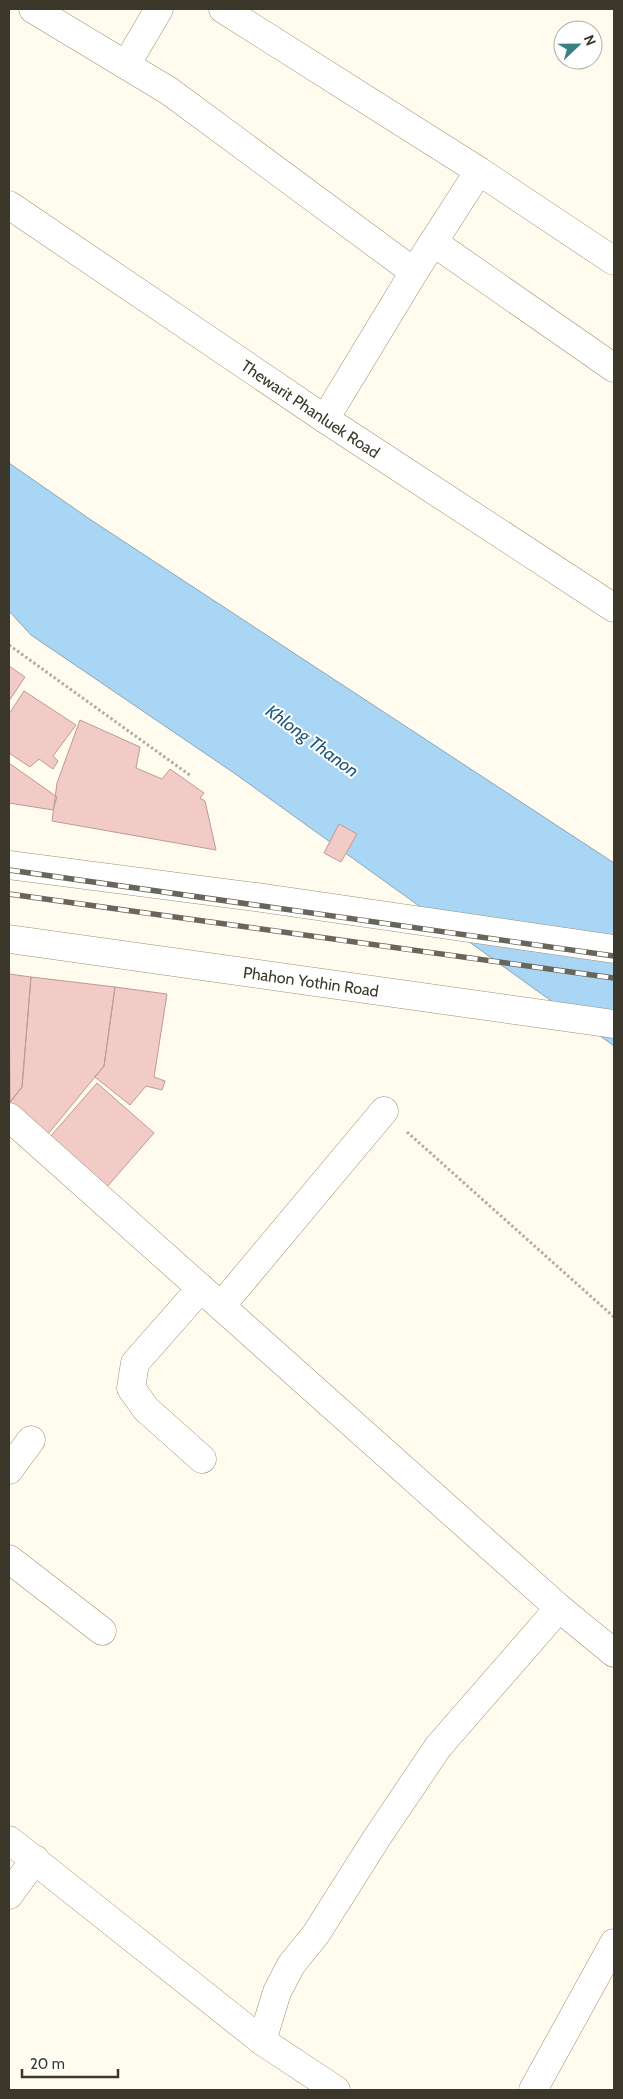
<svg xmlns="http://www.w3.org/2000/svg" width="623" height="2099" viewBox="0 0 623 2099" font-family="Cabin,sans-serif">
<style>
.water{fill:#a9d6f4;stroke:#88a6b7}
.building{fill:#f3cbc6;stroke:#be9994}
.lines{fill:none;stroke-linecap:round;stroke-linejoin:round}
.minor-casing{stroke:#9a9273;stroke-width:29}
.major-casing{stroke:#9a9273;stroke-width:29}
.path{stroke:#b1ada0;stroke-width:3;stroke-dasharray:2.5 2.5;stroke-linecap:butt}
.minor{stroke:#fff;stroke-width:28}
.major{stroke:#fff;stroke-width:28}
.rail-casing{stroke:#696558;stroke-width:5.5}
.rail{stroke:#fff;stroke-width:4;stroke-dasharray:11;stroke-linecap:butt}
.labels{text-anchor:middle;stroke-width:4;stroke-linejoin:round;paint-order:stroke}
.street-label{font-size:16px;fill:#3b372a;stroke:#fff}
.water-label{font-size:18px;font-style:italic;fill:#1e597a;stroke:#fff}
</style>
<rect width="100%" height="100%" fill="#fffbee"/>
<path class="water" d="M9,463l82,57 523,343v183l-380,-273 -203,-138 -22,-24z"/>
<path class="building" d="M9,666l16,11 -16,24z
M24,691l52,34 -23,31 5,5 -5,8 -14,-10 -9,8 -21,-14v-39z
M80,720l60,27 -4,21 26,11 8,-10 34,24 -4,5 5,3 11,49 -164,-29 5,-38z
M9,763l48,34 -4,13 -44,-7z
M339,824l18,10 -16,28 -17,-9z
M9,974l22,3 -9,110 -12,15z
M31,977l84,10 -11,79 -56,68 -39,-27v-3l13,-17z
M115,987l52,7 -13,83 11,4 -3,9 -16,-4 -16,19 -35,-28 9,-11z
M97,1083l57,50 -48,55 -57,-50z"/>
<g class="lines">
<defs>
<g id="minor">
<path d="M33,9l136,82 245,181 65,-101"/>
<path d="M223,9l256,162 135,90"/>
<path d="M126,65l33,-56"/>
<path id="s1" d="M9,205l316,214 289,189"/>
<path d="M433,242l181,126"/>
<path d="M325,419l89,-147"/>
<path d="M9,1117l550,491 55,45"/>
<path d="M201,1288l-66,75 -4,25 15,21 56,50"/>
<path d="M221,1306l163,-195"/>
<path d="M9,1470l22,-30"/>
<path d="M9,1559l93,72"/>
<path d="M9,1840l253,201 74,49"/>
<path d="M9,1895l26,-36"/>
<path d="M262,2041l15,-49 14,-27 25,-31 62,-98 60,-89 121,-139"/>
<path d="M533,2090l81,-147"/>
</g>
<g id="major">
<path d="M9,865l247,32 358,52"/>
<path id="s2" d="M9,939l605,85"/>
</g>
</defs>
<use href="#minor" class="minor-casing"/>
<use href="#major" class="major-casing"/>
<path class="path" d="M9,645l182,131
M407,1132l207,185"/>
<use href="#minor" class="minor"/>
<use href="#major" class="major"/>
<defs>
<path id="rail" d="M9,870l605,86
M9,894l605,84"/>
</defs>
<use href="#rail" class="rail-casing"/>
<use href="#rail" class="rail"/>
</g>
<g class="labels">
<g class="street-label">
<text dy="6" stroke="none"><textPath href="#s1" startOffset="364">Thewarit Phanluek Road</textPath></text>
<text dy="6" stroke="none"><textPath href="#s2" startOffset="305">Phahon Yothin Road</textPath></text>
</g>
<g class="water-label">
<text transform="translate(312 741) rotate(36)" y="6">Khlong Thanon</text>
</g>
</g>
<rect width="623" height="2099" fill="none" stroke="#3b372a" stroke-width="20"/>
<g transform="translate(578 45) rotate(68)"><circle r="24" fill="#ffffff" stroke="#b1afaa"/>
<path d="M0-4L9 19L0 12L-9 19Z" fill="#388181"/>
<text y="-8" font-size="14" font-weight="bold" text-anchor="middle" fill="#3b372a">N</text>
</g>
<path d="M22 2069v8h96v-8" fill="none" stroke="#3b372a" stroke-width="2.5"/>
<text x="30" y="2069" font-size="15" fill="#3b372a" stroke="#ffffff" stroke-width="4" paint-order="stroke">20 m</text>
</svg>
